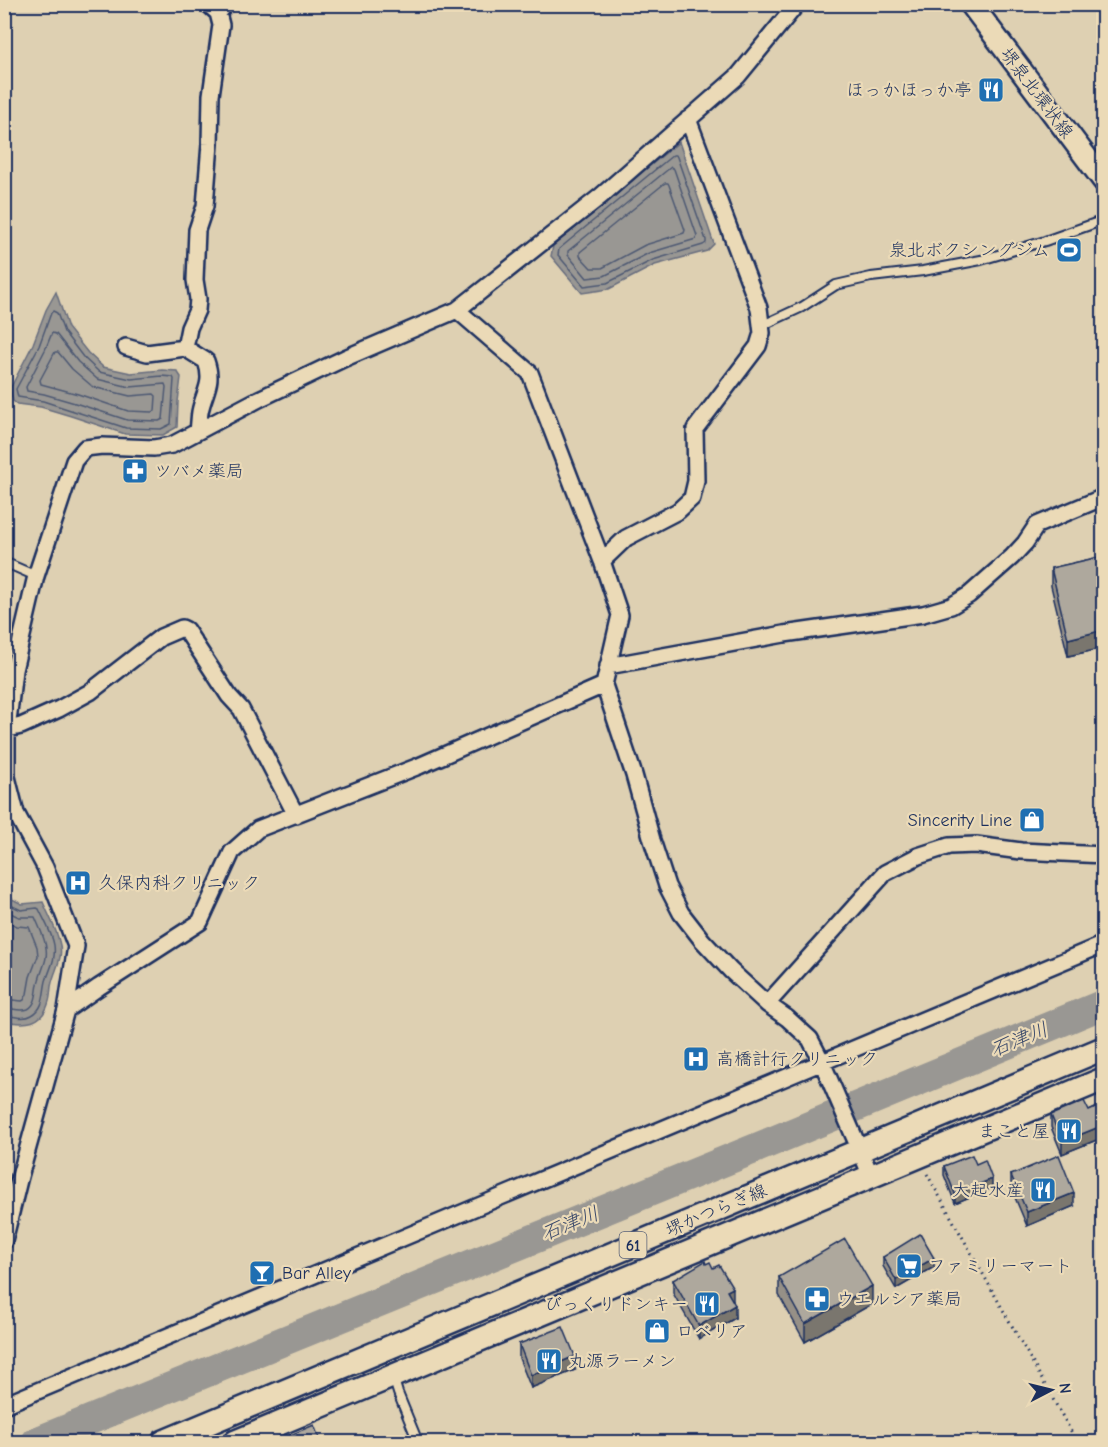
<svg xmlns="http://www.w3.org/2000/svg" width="1108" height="1447" viewBox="0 0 1108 1447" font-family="'Comic Neue','Klee One',sans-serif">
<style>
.water{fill:#999793;stroke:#676d7e;stroke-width:1.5}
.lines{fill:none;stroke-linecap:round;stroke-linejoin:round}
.shore{stroke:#4d5973;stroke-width:1.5}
.river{stroke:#999793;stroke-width:30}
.lane-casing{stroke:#1b2f5e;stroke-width:12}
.street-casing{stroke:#1b2f5e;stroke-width:20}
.secondary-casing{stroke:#1b2f5e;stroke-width:26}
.primary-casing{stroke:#1b2f5e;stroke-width:27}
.path{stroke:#1b2f5e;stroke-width:3;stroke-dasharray:1.5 4.5;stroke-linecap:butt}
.lane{stroke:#ebdab7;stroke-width:8}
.street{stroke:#ebdab7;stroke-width:15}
.secondary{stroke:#ebdab7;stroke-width:21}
.primary{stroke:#ebdab7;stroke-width:22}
.wall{fill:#969087;stroke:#1b2f5e;stroke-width:1.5}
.shaded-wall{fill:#7a766e;stroke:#1b2f5e;stroke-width:1.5}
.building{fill:#aea89d;stroke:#1b2f5e;stroke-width:1.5}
.labels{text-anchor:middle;stroke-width:4.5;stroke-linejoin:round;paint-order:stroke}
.shield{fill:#ebdab7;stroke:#596279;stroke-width:1.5}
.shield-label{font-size:16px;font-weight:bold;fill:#1b2f5e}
.poi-label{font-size:18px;fill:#1b2f5e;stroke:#ebdab7;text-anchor:start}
.street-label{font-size:18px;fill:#1b2f5e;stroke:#ebdab7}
.water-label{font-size:20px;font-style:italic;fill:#3a496b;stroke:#ebdab7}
</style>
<rect width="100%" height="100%" fill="#ded0b2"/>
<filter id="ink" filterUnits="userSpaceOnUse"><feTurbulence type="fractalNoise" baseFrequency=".0167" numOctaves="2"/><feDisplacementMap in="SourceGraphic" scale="12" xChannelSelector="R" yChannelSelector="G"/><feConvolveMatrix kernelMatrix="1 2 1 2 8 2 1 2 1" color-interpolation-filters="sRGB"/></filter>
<g filter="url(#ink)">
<path class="water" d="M679,142l35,102 -7,7 -52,14 -46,24 -27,4 -31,-37 2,-10z
M56,292l12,36 20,25 15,14 28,6 31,-3 15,1 4,6 -3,25 -1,25 -14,8 -38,-1 -54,-18 -30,-9 -24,-3 -4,-3 -3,-12 23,-45 13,-34z
M4,895l18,9 21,-2c5,12 13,26 16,39 5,16 -3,26 -7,41 -2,6 -1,13 -3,19 -6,24 -24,24 -44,20z"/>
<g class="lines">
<path class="shore" d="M673,155h3l1,2 29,83v3l-3,2 -50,15 -46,23 -23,3 -26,-31 1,-6z
M671,167l3,2 23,67 -1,3 -47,14 -45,23 -17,2 -19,-23v-4z
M665,183h3l1,2 16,45 -1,3 -39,12 -43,23h-11l-11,-12v-4z
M53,311l4,2 7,19 19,25 16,15 32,7 31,-3 11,1 1,2 -3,45 -10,5 -35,-1 -83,-27 -25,-4 -2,-8 23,-43 12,-33z
M52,333l4,1 22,28 19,17 33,8 35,-3 1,3 -3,32 -4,2 -32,-1 -52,-17 -31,-9 -17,-3 -1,-4 19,-37z
M55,352h3l14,17 21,18 37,9 24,-2 2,2 -1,15 -3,1 -24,-1 -50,-17 -37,-10 -1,-4z
M4,902l17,8 16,-2 2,1c5,11 13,24 15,36 2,15 -4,23 -8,36 -3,12 -1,27 -14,34 -8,5 -18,1 -28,0
M4,910l15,7h16c4,10 10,21 11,31 2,12 -4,20 -7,32 -3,9 -1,24 -11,29 -7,3 -17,-1 -24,-1
M4,920l13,6 12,1 8,20 1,9 -8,21 -3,17 -3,6 -2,1 -18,-2"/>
<path class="river" d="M36,1442l701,-286 367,-152"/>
<defs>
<path id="lane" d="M761,326l41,-19 34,-22 35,-8 52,-6 58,-11 64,-19 59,-21
M4,562l32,14
M394,1380l4,13 20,49"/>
<path id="street" d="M208,4l10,9 8,-9
M457,310l73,63 72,188 18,54 -16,70 30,90 18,65 15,46 14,27 21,27 29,31 36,33 20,14 23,21 12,23 49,114
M126,347l21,6 38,-5 21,13c8,23 -2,30 -6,51 -1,6 -1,13 -2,19
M185,348l4,-20 8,-18 1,-11 -3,-19 2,-50 8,-24 5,-62 1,-49 10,-70 -3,-12
M602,561l24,-23 52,-27 14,-13 4,-17 -1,-52 63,-83 4,-13 -3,-25 -71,-189
M608,666l176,-32 139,-20 28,-8 18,-11 43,-38 13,-14 12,-18 67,-28
M4,730l17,-4 38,-17 31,-17 71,-55 21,-9 4,2 43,66 12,13 55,106
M767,1004l118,-131 33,-17 31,-10 27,-1 45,6 83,4
M66,1010l33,-23 101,-65 32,-70 26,-23 161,-63 185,-81
M4,1241l15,-61 47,-170 10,-64 -31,-79 -29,-54 -9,-36v-47l7,-60 22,-94 38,-115 11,-13 17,-2 52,2 18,-3 87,-46 86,-41 112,-48 144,-114 137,-120 59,-72
M4,1405l1100,-461"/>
<path id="secondary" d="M971,4l133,177"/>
<path id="primary" d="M163,1442l941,-394
M235,1442l869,-363"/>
</defs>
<use href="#lane" class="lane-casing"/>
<use href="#street" class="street-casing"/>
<use href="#secondary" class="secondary-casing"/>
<use href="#primary" class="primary-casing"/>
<path class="path" d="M927,1174l150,268"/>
<use href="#lane" class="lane"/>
<use href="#street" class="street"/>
<use href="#secondary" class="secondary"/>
<use href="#primary" class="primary"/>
</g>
<path class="wall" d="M1104,556v92l-36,8 -17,-70v-18z
M1104,1104v33l-42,17 -11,-27v-12l38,-4z
M976,1164l16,24 -37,15 -11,-28v-9z
M1011,1175l63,31 -47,20 -16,-38z
M883,1257l51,10 -38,22 -13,-23z
M779,1277l93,27 -67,38 -26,-47z
M673,1280l60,21 2,17 -36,21 -26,-46z
M519,1344l56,26 -44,18 -12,-30z"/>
<path class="shaded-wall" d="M1104,630v18l-36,8v-17z
M1104,1125v12l-42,17v-12z
M992,1179v9l-37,15v-9z
M1074,1193v13l-47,20v-14z
M934,1258v9l-38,22v-9z
M872,1286v18l-67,38v-18z
M733,1288v14l-6,-11z
M735,1305v13l-36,21v-13z
M575,1356v14l-44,18v-13z"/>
<path class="building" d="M1104,556v74l-36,9 -17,-71z
M1084,1101l5,10 15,-7v21l-42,17 -11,-27z
M972,1155l4,9 9,-4 7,19 -37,15 -11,-28z
M1059,1155l15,38 -47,19 -16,-37z
M920,1234l14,24 -38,22 -13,-23z
M845,1239l27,47 -67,38 -26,-47z
M705,1261l1,3 4,-2 3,6 6,-3 14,23 -6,3 8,14 -36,21 -26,-46z
M563,1327l12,29 -44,19 -12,-31z
M314,1425l7,18h-45v-2z"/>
</g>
<defs>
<symbol id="restaurant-square" viewBox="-11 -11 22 22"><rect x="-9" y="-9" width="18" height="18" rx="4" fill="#1f6fb2" stroke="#ebdab7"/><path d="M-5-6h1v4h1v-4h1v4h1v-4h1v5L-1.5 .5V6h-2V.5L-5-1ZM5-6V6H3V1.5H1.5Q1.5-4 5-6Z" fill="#fff"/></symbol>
<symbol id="stadium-square" viewBox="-11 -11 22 22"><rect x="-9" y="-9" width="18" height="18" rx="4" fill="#1f6fb2" stroke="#ebdab7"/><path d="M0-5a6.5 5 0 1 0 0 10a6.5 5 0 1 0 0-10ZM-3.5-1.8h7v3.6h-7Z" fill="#fff"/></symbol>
<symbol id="pharmacy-square" viewBox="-11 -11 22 22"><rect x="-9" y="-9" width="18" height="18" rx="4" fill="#1f6fb2" stroke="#ebdab7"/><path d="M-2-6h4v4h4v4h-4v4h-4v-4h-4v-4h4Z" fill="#fff"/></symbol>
<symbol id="shop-square" viewBox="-11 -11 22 22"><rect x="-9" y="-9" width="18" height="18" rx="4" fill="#1f6fb2" stroke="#ebdab7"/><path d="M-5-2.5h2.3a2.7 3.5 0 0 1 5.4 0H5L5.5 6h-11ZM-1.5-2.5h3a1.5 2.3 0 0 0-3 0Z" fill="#fff"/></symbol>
<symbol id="hospital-square" viewBox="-11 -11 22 22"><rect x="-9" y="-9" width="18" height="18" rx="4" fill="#1f6fb2" stroke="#ebdab7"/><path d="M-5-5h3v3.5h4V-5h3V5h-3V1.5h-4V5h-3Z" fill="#fff"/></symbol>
<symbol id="supermarket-square" viewBox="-11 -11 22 22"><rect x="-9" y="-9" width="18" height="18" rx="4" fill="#1f6fb2" stroke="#ebdab7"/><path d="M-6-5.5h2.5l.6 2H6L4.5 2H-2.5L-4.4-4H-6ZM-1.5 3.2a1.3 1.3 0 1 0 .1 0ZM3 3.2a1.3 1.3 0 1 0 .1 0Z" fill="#fff"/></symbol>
<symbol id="bar-square" viewBox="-11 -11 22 22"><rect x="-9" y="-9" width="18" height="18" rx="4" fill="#1f6fb2" stroke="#ebdab7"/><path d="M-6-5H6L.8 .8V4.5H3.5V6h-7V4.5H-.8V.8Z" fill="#fff"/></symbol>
</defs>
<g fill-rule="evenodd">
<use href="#restaurant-square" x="976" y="75" width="30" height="30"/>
<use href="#stadium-square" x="1054" y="235" width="30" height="30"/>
<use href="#pharmacy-square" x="120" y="456" width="30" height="30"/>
<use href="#shop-square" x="1017" y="805" width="30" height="30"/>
<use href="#hospital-square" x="63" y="868" width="30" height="30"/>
<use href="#hospital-square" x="681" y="1044" width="30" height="30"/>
<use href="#restaurant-square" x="1054" y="1116" width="30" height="30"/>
<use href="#restaurant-square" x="1028" y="1175" width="30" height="30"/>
<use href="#supermarket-square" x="894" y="1251" width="30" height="30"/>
<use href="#bar-square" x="247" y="1258" width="30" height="30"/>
<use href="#pharmacy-square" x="802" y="1284" width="30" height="30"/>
<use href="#restaurant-square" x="692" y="1289" width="30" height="30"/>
<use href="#shop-square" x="642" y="1316" width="30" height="30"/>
<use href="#restaurant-square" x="534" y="1346" width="30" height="30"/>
</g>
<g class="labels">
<rect class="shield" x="619.5" y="1232" width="27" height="26" rx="4.5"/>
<g class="shield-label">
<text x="633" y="1251">61</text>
</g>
<g class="poi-label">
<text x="972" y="96" text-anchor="end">ほっかほっか亭</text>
<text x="1050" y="256" text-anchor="end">泉北ボクシングジム</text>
<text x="154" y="477">ツバメ薬局</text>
<text x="1012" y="826" text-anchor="end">Sincerity Line</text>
<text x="98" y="889">久保内科クリニック</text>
<text x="716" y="1065">高橋計行クリニック</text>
<text x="1050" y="1137" text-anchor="end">まこと屋</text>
<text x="1024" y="1196" text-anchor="end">大起水産</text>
<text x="928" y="1272">ファミリーマート</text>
<text x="282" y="1279">Bar Alley</text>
<text x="836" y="1305">ウエルシア薬局</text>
<text x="688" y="1310" text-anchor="end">びっくりドンキー</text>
<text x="676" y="1337">ロベリア</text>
<text x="568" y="1367">丸源ラーメン</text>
</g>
<g class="street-label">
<text transform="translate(1037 93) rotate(53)" y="6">堺泉北環状線</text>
<text transform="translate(716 1210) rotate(-23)" y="6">堺かつらぎ線</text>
</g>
<g class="water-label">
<text transform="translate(1019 1039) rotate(-22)" y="7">石津川</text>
<text transform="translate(570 1223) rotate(-22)" y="7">石津川</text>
</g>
</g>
<rect width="1108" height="1447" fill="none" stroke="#ebdab7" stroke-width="24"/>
<rect x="12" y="12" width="1084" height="1423" fill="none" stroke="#1b2f5e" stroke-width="2" filter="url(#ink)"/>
<g transform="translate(1051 1390) rotate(83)" stroke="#ebdab7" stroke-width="4.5" paint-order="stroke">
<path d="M0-4.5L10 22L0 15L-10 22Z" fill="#1b2f5e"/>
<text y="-9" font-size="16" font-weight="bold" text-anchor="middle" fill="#1b2f5e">N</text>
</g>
</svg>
